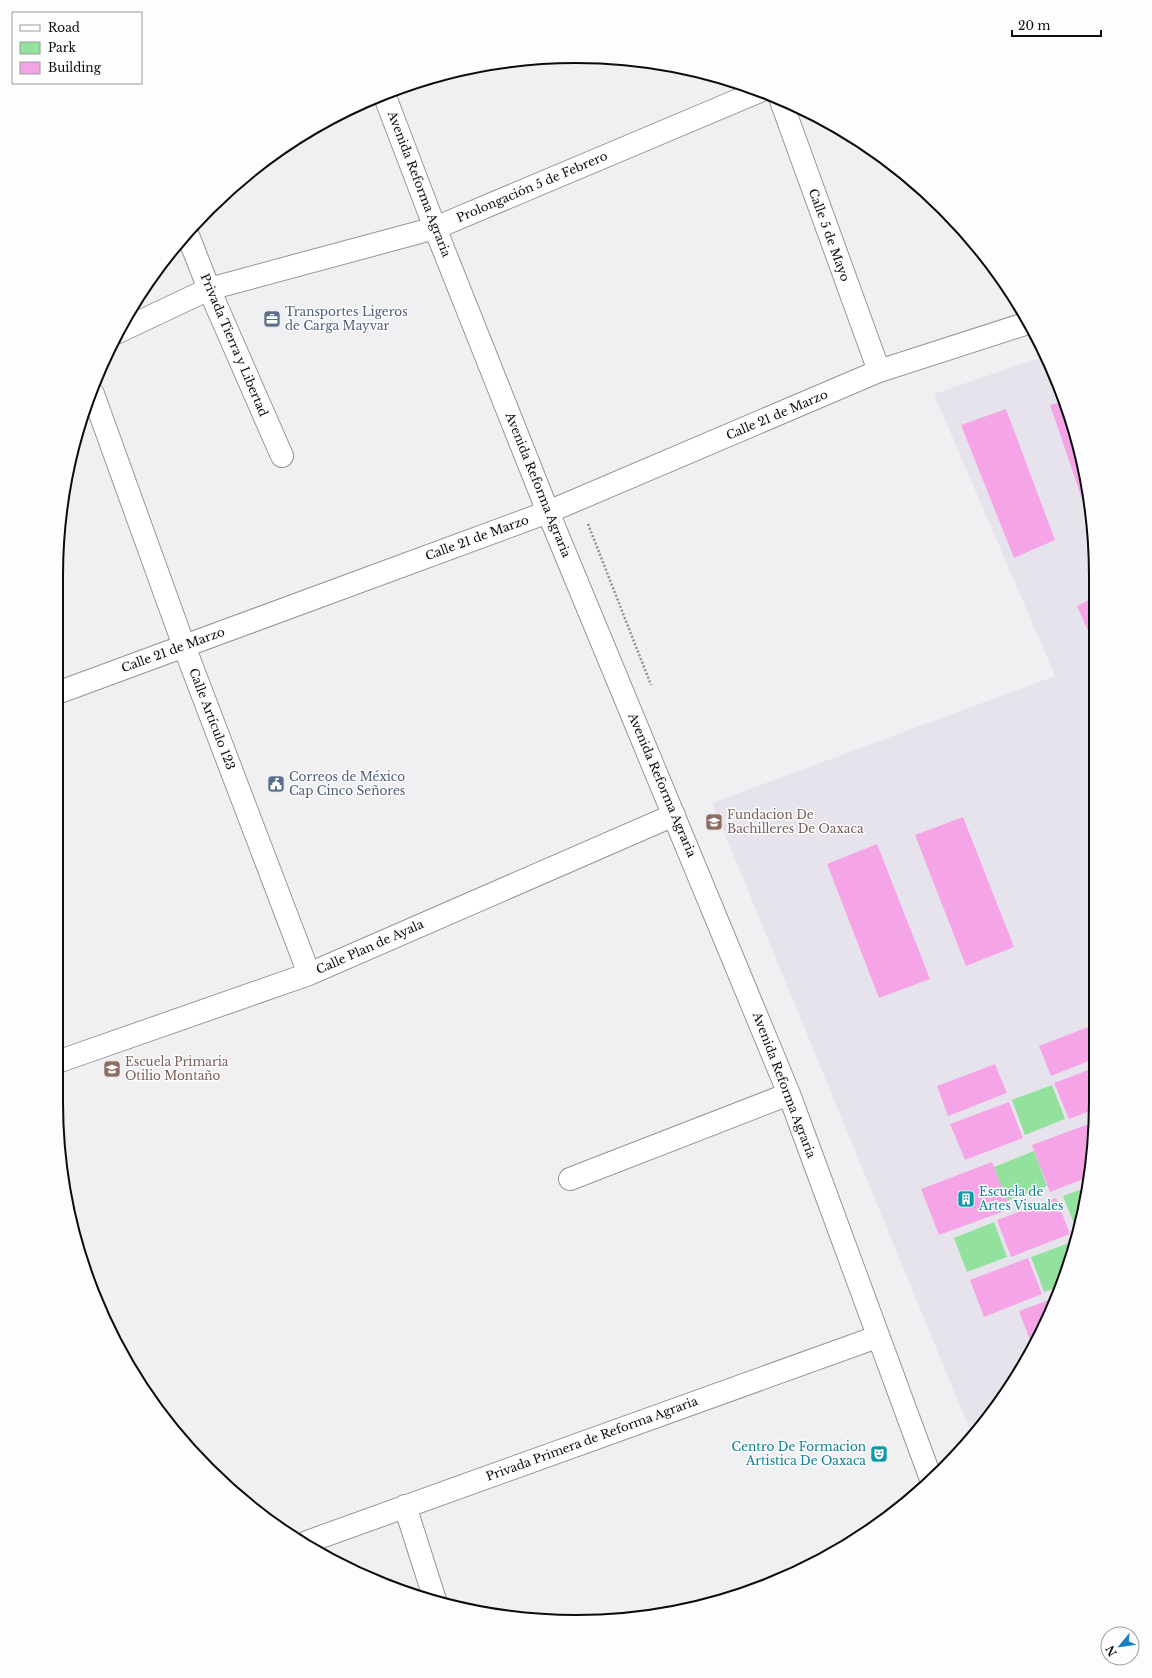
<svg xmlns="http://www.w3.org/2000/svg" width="1152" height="1678" viewBox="0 0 1152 1678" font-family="'Libre Baskerville',serif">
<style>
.built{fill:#e7e3ed}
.green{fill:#92e19c}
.building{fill:#f5a5e7}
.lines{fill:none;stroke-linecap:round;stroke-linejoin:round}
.minor-casing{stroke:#979699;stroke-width:24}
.path{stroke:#929193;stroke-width:2.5;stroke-dasharray:2 2;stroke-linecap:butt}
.minor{stroke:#fff;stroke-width:22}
.labels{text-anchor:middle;stroke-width:3;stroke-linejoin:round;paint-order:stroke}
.street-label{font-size:12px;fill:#0d0c0d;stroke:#fdfcff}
.service-label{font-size:12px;fill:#4e5e75;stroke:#fdfcff;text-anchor:start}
.education-label{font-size:12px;fill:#785e54;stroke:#fdfcff;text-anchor:start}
.culture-label{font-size:12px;fill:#0d838f;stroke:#fdfcff;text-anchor:start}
.rim{fill:none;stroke:#0d0c0d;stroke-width:2}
</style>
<rect width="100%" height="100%" fill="#f0eff2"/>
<path class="built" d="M1045,356l11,21 30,97 10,102v526l-10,101 -44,129 -34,59 -36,44 -260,-632 343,-127 -121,-282z"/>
<path class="green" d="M1052,1085l13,34 -40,16 -13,-35z
M1034,1151l13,35 -40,15 -13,-34z
M1088,1187l-2,16 -9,28 -14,-35z
M994,1222l13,35 -40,15 -13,-34z
M1072,1242l-14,45 -14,5 -13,-35z"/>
<path class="building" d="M1064,401l22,73 5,51 -41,-120z
M1006,409l49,131 -41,18 -53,-133z
M1096,596v53l-19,-43z
M963,817l51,130 -48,19 -51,-131z
M877,844l53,135 -51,19 -52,-134z
M1096,1024v34l-45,18 -12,-30z
M995,1064l12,29 -59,23 -11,-30z
M1096,1067l-1,42 -26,10 -15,-36z
M1009,1102l14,36 -58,22 -15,-36z
M1094,1122l-5,55 -39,15 -18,-47z
M992,1162l18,47 -71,26 -18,-46z
M1056,1198l14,36 -59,23 -14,-37z
M1028,1258l14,36 -58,23 -14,-37z
M1054,1298l-12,34 -9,16 -14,-37z"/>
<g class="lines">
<defs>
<path id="minor" d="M384,94l51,134 113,284 241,582 142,385
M780,98l99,273
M187,233l22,56 73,167
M118,332l91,-43 226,-61 325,-137
M93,394l91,252 125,328
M57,693l491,-181 331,-141 149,-48
M60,1061l249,-87 365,-159
M570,1179l219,-85
M405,1506l30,94
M307,1542l570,-205"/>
</defs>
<use href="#minor" class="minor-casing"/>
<path class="path" d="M588,524l63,161"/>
<use href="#minor" class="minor"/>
</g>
<defs>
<symbol id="office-square" viewBox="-11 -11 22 22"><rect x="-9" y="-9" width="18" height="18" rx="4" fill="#5c6f8a" stroke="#fdfcff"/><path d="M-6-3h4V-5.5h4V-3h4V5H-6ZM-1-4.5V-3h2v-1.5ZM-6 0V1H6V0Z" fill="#fff"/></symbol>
<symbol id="civic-square" viewBox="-11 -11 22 22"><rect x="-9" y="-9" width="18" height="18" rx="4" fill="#5c6f8a" stroke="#fdfcff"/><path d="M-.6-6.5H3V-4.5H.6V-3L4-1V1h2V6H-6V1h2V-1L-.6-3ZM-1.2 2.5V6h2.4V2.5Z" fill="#fff"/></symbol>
<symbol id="school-square" viewBox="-11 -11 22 22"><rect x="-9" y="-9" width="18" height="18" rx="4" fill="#8d6e63" stroke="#fdfcff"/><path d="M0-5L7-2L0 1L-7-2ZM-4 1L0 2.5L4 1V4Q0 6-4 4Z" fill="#fff"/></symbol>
<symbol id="building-square" viewBox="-11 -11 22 22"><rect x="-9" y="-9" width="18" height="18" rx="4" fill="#0f9aa8" stroke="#fdfcff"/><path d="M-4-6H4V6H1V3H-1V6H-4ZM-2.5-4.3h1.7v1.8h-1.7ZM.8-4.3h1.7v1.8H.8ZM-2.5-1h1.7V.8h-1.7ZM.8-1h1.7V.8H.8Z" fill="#fff"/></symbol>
<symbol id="theatre-square" viewBox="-11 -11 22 22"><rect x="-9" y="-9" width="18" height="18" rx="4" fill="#0f9aa8" stroke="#fdfcff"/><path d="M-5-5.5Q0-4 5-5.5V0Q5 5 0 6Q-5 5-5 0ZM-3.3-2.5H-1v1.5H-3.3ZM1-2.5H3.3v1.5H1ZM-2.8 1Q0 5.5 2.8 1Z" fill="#fff"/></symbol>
</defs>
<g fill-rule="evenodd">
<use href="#office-square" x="262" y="309" width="20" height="20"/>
<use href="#civic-square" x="266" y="774" width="20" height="20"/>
<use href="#school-square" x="704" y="812" width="20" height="20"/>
<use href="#school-square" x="102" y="1059" width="20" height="20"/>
<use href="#building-square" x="956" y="1189" width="20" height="20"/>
<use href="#theatre-square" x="869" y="1444" width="20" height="20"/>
</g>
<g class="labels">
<g class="street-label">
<text transform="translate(419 184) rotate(69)" y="4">Avenida Reforma Agraria</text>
<text transform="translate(532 187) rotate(-23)" y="4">Prolongación 5 de Febrero</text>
<text transform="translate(829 235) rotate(70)" y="4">Calle 5 de Mayo</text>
<text transform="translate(234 345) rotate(67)" y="4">Privada Tierra y Libertad</text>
<text transform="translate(777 415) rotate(-23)" y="4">Calle 21 de Marzo</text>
<text transform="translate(538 485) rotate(68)" y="4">Avenida Reforma Agraria</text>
<text transform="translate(477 538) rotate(-20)" y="4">Calle 21 de Marzo</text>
<text transform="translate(173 650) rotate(-20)" y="4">Calle 21 de Marzo</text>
<text transform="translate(212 719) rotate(69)" y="4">Calle Artículo 123</text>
<text transform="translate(662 785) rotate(67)" y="4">Avenida Reforma Agraria</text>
<text transform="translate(370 947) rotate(-24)" y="4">Calle Plan de Ayala</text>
<text transform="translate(784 1085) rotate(69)" y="4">Avenida Reforma Agraria</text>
<text transform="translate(592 1439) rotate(-20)" y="4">Privada Primera de Reforma Agraria</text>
</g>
<g class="service-label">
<text x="285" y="316">Transportes Ligeros<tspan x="285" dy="14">de Carga Mayvar</tspan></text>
<text x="289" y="781">Correos de México<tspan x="289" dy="14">Cap Cinco Señores</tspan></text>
</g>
<g class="education-label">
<text x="727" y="819">Fundacion De<tspan x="727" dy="14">Bachilleres De Oaxaca</tspan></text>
<text x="125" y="1066">Escuela Primaria<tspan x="125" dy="14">Otilio Montaño</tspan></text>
</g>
<g class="culture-label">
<text x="979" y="1196">Escuela de<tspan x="979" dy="14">Artes Visuales</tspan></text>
<text x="866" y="1451" text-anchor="end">Centro De Formacion<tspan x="866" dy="14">Artistica De Oaxaca</tspan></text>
</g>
</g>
<path d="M0 0H1152V1678H0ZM576 63H576A513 513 0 0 1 1089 576V1102A513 513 0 0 1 576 1615H576A513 513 0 0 1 63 1102V576A513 513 0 0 1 576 63Z" fill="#fdfcff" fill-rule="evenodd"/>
<path class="rim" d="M576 63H576A513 513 0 0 1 1089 576V1102A513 513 0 0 1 576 1615H576A513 513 0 0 1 63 1102V576A513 513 0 0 1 576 63Z"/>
<rect x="12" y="12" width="130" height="72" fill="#fdfcff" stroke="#9d9c9e"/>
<rect x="20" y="25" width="20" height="6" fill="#ffffff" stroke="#9d9c9e"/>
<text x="48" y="32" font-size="12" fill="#0d0c0d">Road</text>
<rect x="20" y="42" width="20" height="12" fill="#92e19c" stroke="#9d9c9e"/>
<text x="48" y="52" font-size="12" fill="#0d0c0d">Park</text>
<rect x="20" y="62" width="20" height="12" fill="#f5a5e7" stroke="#9d9c9e"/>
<text x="48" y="72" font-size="12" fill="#0d0c0d">Building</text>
<g transform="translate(1120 1646) rotate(241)"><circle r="19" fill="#fdfcff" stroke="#9d9c9e"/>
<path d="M0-3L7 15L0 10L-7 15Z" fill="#1a7dc8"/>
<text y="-6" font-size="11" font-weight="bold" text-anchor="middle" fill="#0d0c0d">N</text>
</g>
<path d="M1012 30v6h89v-6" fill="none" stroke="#0d0c0d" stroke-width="2"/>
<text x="1018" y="30" font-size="12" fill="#0d0c0d" stroke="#fdfcff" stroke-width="3" paint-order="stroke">20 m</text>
</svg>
